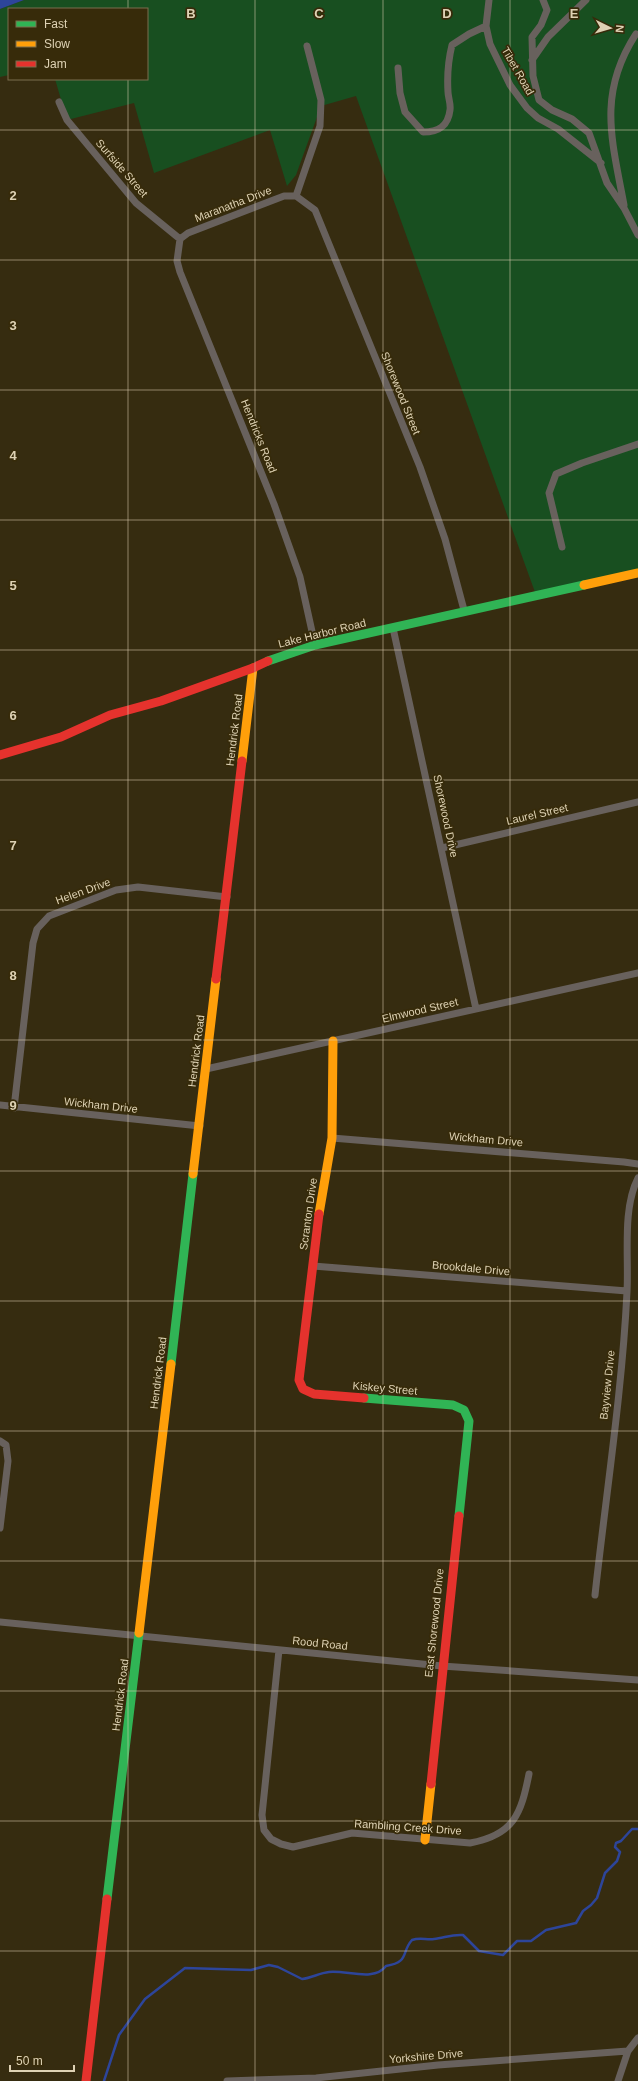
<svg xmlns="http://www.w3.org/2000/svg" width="638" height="2081" viewBox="0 0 638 2081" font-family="Arial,sans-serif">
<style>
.green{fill:#184f20}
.water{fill:#2d459a}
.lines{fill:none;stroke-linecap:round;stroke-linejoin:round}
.stream{stroke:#2d459a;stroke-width:2.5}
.street{stroke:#68615d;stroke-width:7}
.fast{stroke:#30b455;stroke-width:9}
.slow{stroke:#ff9f0a;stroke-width:9}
.jam{stroke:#e5322d;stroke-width:9}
.grid{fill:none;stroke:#ded2b4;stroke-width:1;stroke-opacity:0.55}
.labels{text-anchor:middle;stroke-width:3.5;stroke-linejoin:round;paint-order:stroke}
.street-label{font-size:11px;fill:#ded2b4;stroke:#372b0a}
.grid-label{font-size:13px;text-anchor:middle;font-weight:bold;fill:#ded2b4;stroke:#372b0a;stroke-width:3.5;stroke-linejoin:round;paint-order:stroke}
</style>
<rect width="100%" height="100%" fill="#362c10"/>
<path class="green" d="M24,0h614v573l-102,22 -180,-499 -35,10 -25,69 -9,11 -17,-56 -116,43 -20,-70 -67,17 -12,-41h92v-70h-138v66l-9,2v-68z"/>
<path class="water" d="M0,0h24l-24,9z"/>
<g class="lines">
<path class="stream" d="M104,2081l15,-46 26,-36 40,-31 66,2 18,-5 9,2 24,12c10,-1 17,-6 27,-7 18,-2 45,10 57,-6 24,-4 15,-14 26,-26 8,-3 14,0 22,-1 10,-1 18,-5 29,-4l16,16 24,4 14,-14h14l15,-11 30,-7 7,-12 8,-6 6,-7 8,-25 12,-12 3,-9 -5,-5 1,-4 5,-2 11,-12h6"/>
<path class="street" d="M489,0l-3,26 4,18 20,41 17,23 11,10 20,11 43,34
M543,0l4,10 -6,15 -9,12 1,39 6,24 13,10 20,9 17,14 18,50 17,25 14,27
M532,60l16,-23 38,-37
M398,68l2,25 5,19 18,20c15,0 25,-5 27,-22 1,-6 -2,-13 -2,-18 -1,-16 0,-31 4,-47l17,-11 17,-8
M59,102l8,18 69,83 44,36
M296,196l19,14 105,257 25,72 19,71
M296,196l24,-70 1,-26 -14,-54
M624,205c-12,-65 -27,-111 12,-171
M180,239l-3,22 3,11 94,232 26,73 15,68
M180,239l8,-6 96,-37h12
M562,547l-13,-54 7,-19 26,-11 56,-19
M393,628l83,381
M442,848l196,-46
M206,1069l432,-96
M0,1105l200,21
M14,1108l19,-165 4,-14 12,-13 67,-26 22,-3 89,10
M332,1138l292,24 14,2
M313,1266l314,25
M0,1441l6,4 2,16 -8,67
M595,1595c11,-101 27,-202 32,-303 2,-35 -5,-83 11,-114
M0,1622l442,44 196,14
M279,1650l-17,165 2,15 7,9 10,5 12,3 59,-14 118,10c44,-8 51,-29 59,-69
M227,2081l89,-3 122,-13 190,-14
M618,2081l10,-30 10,-13"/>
<path class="fast" d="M268,661l47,-16 269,-60
M171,1364l22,-190
M364,1398l89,7 11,5 5,11 -10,95
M107,1899l32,-266"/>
<path class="slow" d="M584,585l54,-12
M242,761l11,-93
M193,1174l23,-195
M319,1214l13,-76 1,-97
M139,1633l32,-269
M425,1840l6,-56"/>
<path class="jam" d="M0,755l61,-18 49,-22 51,-14 92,-33 15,-7
M216,979l26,-218
M319,1214l-20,166 4,9 11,5 50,4
M431,1784l28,-268
M86,2081l21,-182"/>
</g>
<path class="grid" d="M128,0v9M255,0v2081M383,0v2081M510,0v2081M128,79v2002M0,130h638M0,260h638M0,390h638M0,520h638M0,650h638M0,780h638M0,910h638M0,1040h638M0,1171h638M0,1301h638M0,1431h638M0,1561h638M0,1691h638M0,1821h638M0,1951h638"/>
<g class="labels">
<g class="street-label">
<text transform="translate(518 71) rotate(60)" y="4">Tibet Road</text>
<text transform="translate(122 168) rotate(49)" y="4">Surfside Street</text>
<text transform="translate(233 204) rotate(-21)" y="4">Maranatha Drive</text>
<text transform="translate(401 393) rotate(68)" y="4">Shorewood Street</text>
<text transform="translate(259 436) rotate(68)" y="4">Hendricks Road</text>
<text transform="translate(322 633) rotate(-14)" y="4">Lake Harbor Road</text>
<text transform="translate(234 730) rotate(-83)" y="4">Hendrick Road</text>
<text transform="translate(537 814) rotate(-13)" y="4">Laurel Street</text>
<text transform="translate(446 816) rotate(78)" y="4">Shorewood Drive</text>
<text transform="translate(83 891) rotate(-20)" y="4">Helen Drive</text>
<text transform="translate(420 1010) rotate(-13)" y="4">Elmwood Street</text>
<text transform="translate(196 1051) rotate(-83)" y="4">Hendrick Road</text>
<text transform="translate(101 1105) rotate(6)" y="4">Wickham Drive</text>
<text transform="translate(486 1139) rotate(5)" y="4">Wickham Drive</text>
<text transform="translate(308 1214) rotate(-82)" y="4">Scranton Drive</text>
<text transform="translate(471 1268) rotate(5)" y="4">Brookdale Drive</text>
<text transform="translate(158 1373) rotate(-83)" y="4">Hendrick Road</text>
<text transform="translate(607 1385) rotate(-84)" y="4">Bayview Drive</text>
<text transform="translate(385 1388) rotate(5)" y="4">Kiskey Street</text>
<text transform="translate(434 1623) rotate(-84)" y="4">East Shorewood Drive</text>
<text transform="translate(320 1643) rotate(6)" y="4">Rood Road</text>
<text transform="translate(120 1695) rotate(-83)" y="4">Hendrick Road</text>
<text transform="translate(408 1827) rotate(4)" y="4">Rambling Creek Drive</text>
<text transform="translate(426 2056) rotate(-5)" y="4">Yorkshire Drive</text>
</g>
</g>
<g class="grid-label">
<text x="191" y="18">B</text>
<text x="319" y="18">C</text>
<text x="447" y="18">D</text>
<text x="574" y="18">E</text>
<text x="13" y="200">2</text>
<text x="13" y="330">3</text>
<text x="13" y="460">4</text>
<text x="13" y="590">5</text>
<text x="13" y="720">6</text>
<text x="13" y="850">7</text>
<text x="13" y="980">8</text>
<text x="13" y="1110">9</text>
</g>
<rect x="8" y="8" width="140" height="72" fill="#372b0a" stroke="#7a6e4e"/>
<rect x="16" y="21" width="20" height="6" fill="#30b455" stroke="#7a6e4e"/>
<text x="44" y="28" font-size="12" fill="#ded2b4">Fast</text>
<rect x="16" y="41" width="20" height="6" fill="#ff9f0a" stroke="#7a6e4e"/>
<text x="44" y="48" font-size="12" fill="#ded2b4">Slow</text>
<rect x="16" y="61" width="20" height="6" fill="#e5322d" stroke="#7a6e4e"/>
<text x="44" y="68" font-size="12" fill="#ded2b4">Jam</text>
<g transform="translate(610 28) rotate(95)" stroke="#372b0a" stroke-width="3" paint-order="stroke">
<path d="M0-3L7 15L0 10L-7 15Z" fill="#ded2b4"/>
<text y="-6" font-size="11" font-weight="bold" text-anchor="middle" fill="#ded2b4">N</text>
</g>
<path d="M10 2065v6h64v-6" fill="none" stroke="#ded2b4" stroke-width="2"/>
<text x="16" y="2065" font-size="12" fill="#ded2b4" stroke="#372b0a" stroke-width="3" paint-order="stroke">50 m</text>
</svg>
